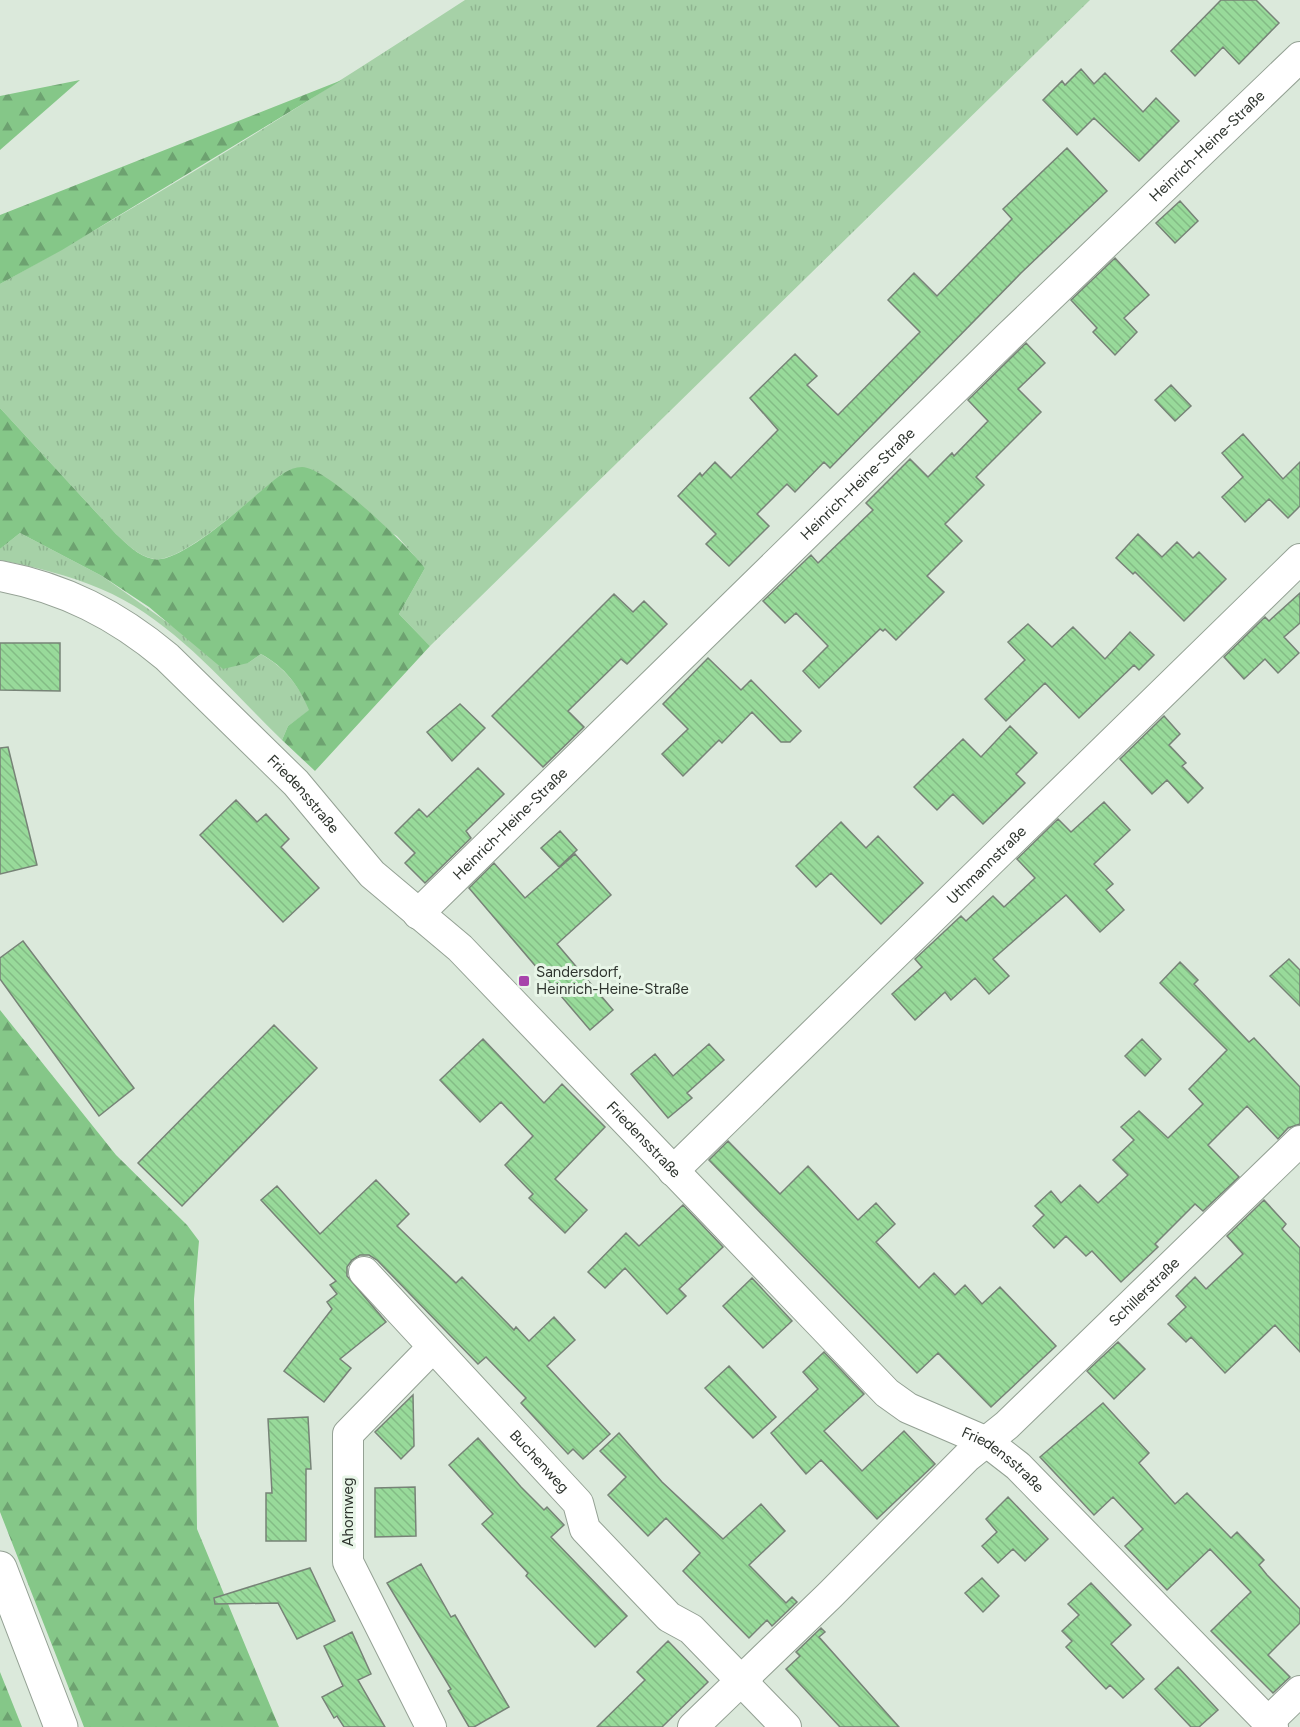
<svg xmlns="http://www.w3.org/2000/svg" width="1300" height="1727" viewBox="0 0 1300 1727" font-family="Figtree,sans-serif">
<style>
.grass{fill:url(#grass-tufts)}
.forest{fill:url(#forest-firs)}
.building{fill:url(#building-back-hatch);stroke:#778377;stroke-width:1.5}
.lines{fill:none;stroke-linecap:round;stroke-linejoin:round}
.minor-casing{stroke:#94a194;stroke-width:32}
.tertiary-casing{stroke:#94a194;stroke-width:35}
.minor{stroke:#fff;stroke-width:30}
.tertiary{stroke:#fff;stroke-width:33}
.poi-dot{fill:#a744ab;stroke:#e8f6e8;stroke-width:2}
.labels{text-anchor:middle;stroke-width:6;stroke-linejoin:round;paint-order:stroke}
.street-label{font-size:15px;fill:#2e342e;stroke:#e8f6e8}
.poi-label{font-size:15px;fill:#2e342e;stroke:#e8f6e8;text-anchor:start}
</style>
<defs>
<pattern id="grass-tufts" width="24" height="20" patternUnits="userSpaceOnUse" patternTransform="scale(1.5)"><rect width="24" height="20" fill="#a6d1a7"/><path d="M3 7l-1-3M5 7V3M7 7l1-3M15 17l-1-3M17 17v-4M19 17l1-3" fill="none" stroke="#8fb490"/></pattern>
<pattern id="forest-firs" width="22" height="20" patternUnits="userSpaceOnUse" patternTransform="scale(1.5)"><rect width="22" height="20" fill="#85c788"/><path d="M5 1l3.5 6h-7zM16 11l3.5 6h-7z" fill="#6da270"/></pattern>
<pattern id="building-back-hatch" width="6" height="6" patternUnits="userSpaceOnUse" patternTransform="scale(1.5)"><rect width="6" height="6" fill="#98da9a"/><path d="M-1 5l2 2M0 0l6 6M5-1l2 2" fill="none" stroke="#83bc85"/></pattern>
</defs>
<rect width="100%" height="100%" fill="#dbe9db"/>
<path class="grass" d="M465,0h625l-660,646 -31,-32 26,-46 -28,-32 -115,-62c-24,19 -100,90 -128,85 -16,-3 -27,-15 -38,-25l-116,-126v-124c159,-88 313,-185 465,-284z
M20,533l82,43 83,59 63,28 13,-9c24,14 38,32 49,56l-22,16 -6,14c-55,-53 -109,-121 -181,-151 -33,-14 -66,-22 -101,-29v-11z"/>
<path class="forest" d="M80,80l-80,70v-54z
M342,80l-280,170 -62,34v-69z
M0,408l116,126c11,10 22,22 37,25 27,6 92,-55 114,-73 9,-8 22,-19 35,-19 25,0 107,80 123,101l-26,46 31,32 -115,125 -33,-31 6,-14 21,-16c-10,-24 -24,-43 -48,-56l-13,9 -25,6 -74,-62 -47,-31 -82,-43 -20,16z
M0,1010l116,145 71,70 12,16 -5,58 3,230 82,198h-195l-84,-215z
M0,1672l22,55h-22z"/>
<path class="building" d="M1221,0h35l23,23 -40,41 -16,-17 -28,29 -24,-25z
M1081,69l13,15 11,-11 38,39 13,-14 23,23 -40,40 -45,-43 -17,17 -34,-35 19,-19 3,4z
M1067,148l40,43 -86,82 -191,195 -6,-6 -29,30 -8,-8 -30,30 12,12 -40,40 -23,-22 10,-10 -38,-38 22,-23 2,3 13,-14 16,16 47,-48 -28,-32 45,-44 22,22 -10,9 31,30 82,-83 -32,-32 26,-27 23,23 75,-77 -9,-10z
M1180,201l18,20 -23,22 -19,-20z
M1115,258l34,37 -25,23 13,14 -22,23 -22,-23 4,-4 -26,-28z
M1026,343l19,20 -27,26 23,23 -65,65 8,8 -39,39 17,17 -35,35 17,16 -48,48 -11,-11 -2,2 -3,-2 -61,59 -16,-17 25,-25 -32,-33 -11,10 -22,-22 48,-46 7,8 55,-53 -7,-7 44,-44 18,18 24,-24 2,3 34,-35 -20,-21z
M1171,385l20,21 -16,15 -20,-21z
M1243,434l40,45 17,-17v44l-12,12 -19,-19 -24,23 -23,-25 21,-20 -21,-24z
M1138,534l24,23 15,-15 16,16 6,-6 27,27 -42,42 -49,-49 -2,2 -17,-16z
M1300,593v30l-16,14 15,16 -21,20 -13,-14 -21,20 -20,-22 41,-40 4,4z
M614,594l19,18 11,-11 23,23 -40,40 -6,-5 -53,52 16,16 -41,40 -51,-51z
M1028,624l24,23 21,-20 32,32 25,-27 24,23 -15,15 -5,-5 -55,53 -34,-35 -39,38 -21,-22 40,-39 -17,-18z
M0,643h60v48l-60,-1z
M708,658l33,32 10,-10 50,51 -11,11h-9l-29,-30 -30,31 -3,-3 -36,36 -21,-22 26,-25 -25,-25z
M460,704l25,24 -33,33 -25,-29z
M1164,716l16,18 -11,11 17,18 -4,3 21,22 -15,15 -21,-23 -15,14 -32,-35z
M1010,726l27,27 -21,21 9,9 -42,41 -30,-30 -16,16 -23,-23 49,-48 18,18z
M8,747l29,118 -37,9v-126z
M478,768l26,26 -38,37 5,7 -46,45 -20,-20 10,-10 -20,-20 24,-24 8,8z
M236,800l21,22 9,-8 23,25 -8,8 38,41 -36,34 -83,-87z
M1104,802l26,28 -36,34 19,20 -7,6 18,20 -24,22 -34,-37 -73,64 16,17 -20,18 -14,-16 -24,22 -6,-8 -30,28 -23,-26 30,-27 -7,-8 46,-43 5,5 27,-25 11,11 31,-29 -18,-19 41,-40 13,13z
M841,822l25,26 12,-12 45,47 -42,41 -50,-51 -15,14 -20,-21z
M560,831l17,19 -18,17 -18,-19z
M575,854l36,41 -54,49 56,66 -23,20 -121,-142 25,-25 31,35z
M23,941l111,147 -35,28 -99,-137v-21z
M1289,959l11,11v36l-30,-30z
M1180,962l18,18 -4,4 55,58 5,-4 46,49v37l-12,4 -10,11 -31,-33 -39,39 31,32 -36,34 -8,-7 -40,40 3,3 -37,35 -29,-31 -6,5 -20,-20 -12,12 -21,-22 11,-11 -9,-9 16,-15 10,12 19,-18 18,18 30,-28 -15,-15 21,-20 -13,-13 18,-16 29,27 35,-34 -14,-15 38,-39 -67,-67z
M274,1025l43,43 -135,138 -44,-43z
M483,1039l61,64 18,-19 43,43 -50,52 32,31 -22,23 -36,-35 4,-4 -28,-29 28,-29 -32,-34 -21,20 -40,-42z
M1142,1039l19,20 -16,17 -20,-20z
M709,1044l15,16 -37,33 5,5 -24,20 -37,-44 24,-20 18,22z
M728,1141l52,53 28,-28 50,54 18,-17 19,21 -19,18 43,46 15,-15 21,22 10,-10 17,19 18,-17 56,59 -65,61 -53,-54 -21,20 -208,-213z
M376,1180l33,34 -12,12 59,57 6,-6 52,53 2,-3 13,14 25,-24 21,23 -28,26 63,68 -27,25 -10,-10 -5,5 -47,-51 5,-5 -40,-41 -8,7 -101,-104 -8,-5h-9l-8,5 -5,7v9l39,46 -46,37 11,9 -27,34 -40,-31 48,-62 -5,-7 10,-8 -7,-9 6,-4 -75,-81 16,-14 43,48z
M1264,1200l22,24 -4,5 18,19v104l-25,-27 -50,48 -34,-36 -5,5 -18,-18 18,-17 -10,-11 19,-19 11,12 37,-35 -16,-18z
M683,1205l40,42 -44,42 7,7 -19,18 -42,-46 -20,20 -17,-16 38,-39 13,13z
M752,1278l40,43 -29,27 -40,-42z
M1118,1342l27,27 -31,30 -27,-28z
M824,1352l40,42 -40,37 38,40 42,-40 31,33 -58,55 -56,-59 -15,14 -35,-41 47,-44 -15,-17z
M729,1366l47,51 -23,21 -48,-50z
M413,1395l1,51 -13,13 -26,-27z
M1103,1403l46,50 -10,10 36,41 12,-11 44,45 6,-6 27,28 -5,5 8,10 33,34v14l-32,32 22,22 -17,16 -62,-62 40,-39 -41,-43 -43,41 -42,-44 18,-17 -30,-32 -19,18 -54,-58z
M308,1417l3,52h-5v72h-40v-48h6l-4,-74z
M619,1433l43,49 61,57 38,-35 24,27 -36,34 37,38 6,-6 5,5 -25,24 -5,-6 -18,18 -66,-67 17,-18 -34,-35 -18,18 -40,-41 18,-18 -26,-26z
M478,1438l43,49 23,23 3,-3 17,18 -13,12 76,79 -32,31 -69,-71 2,-3 -46,-49 11,-10 -44,-49z
M415,1487l1,49 -41,1v-49z
M1008,1497l40,42 -23,22 -12,-12 -15,14 -16,-17 15,-14 -11,-13z
M421,1564l30,53 4,-2 54,92 -35,20h-5l-21,-36 3,-2 -64,-106z
M310,1568l25,53 -38,18 -19,-36 -63,1 -1,-6z
M982,1578l17,18 -16,16 -18,-19z
M1091,1583l40,42 -20,19 33,35 -21,19 -13,-13 -4,4 -40,-42 6,-6 -10,-10 17,-16 -11,-11z
M821,1628l4,4 -6,5 80,90h-59l-54,-58 14,-13 -4,-4z
M352,1632l19,42 -13,6 27,47h-41l-7,-11 -3,2 -12,-21 21,-11 -19,-40z
M668,1641l40,41 -46,45h-65l48,-47 -8,-8z
M1178,1667l40,43 -19,17h-8l-36,-38z"/>
<g class="lines">
<defs>
<g id="minor">
<path id="s1" d="M0,576c64,12 117,39 167,81l129,126 76,91 88,74 427,445 21,15 79,34 31,24 255,261"/>
<path id="s2" d="M418,914l590,-577 292,-280"/>
<path id="s3" d="M673,1171l627,-612"/>
<path id="s4" d="M364,1272l214,231 7,26 84,88 22,12 95,98"/>
<path d="M1267,1723l33,-32"/>
<path d="M431,1727l-83,-165v-128l84,-86"/>
<path id="s5" d="M693,1727l137,-132 137,-138 40,-32 293,-284"/>
</g>
<path id="tertiary" d="M0,1568l61,159"/>
</defs>
<use href="#minor" class="minor-casing"/>
<use href="#tertiary" class="tertiary-casing"/>
<use href="#minor" class="minor"/>
<use href="#tertiary" class="tertiary"/>
</g>
<rect class="poi-dot" x="518" y="975" width="12" height="12" rx="3"/>
<g class="labels">
<g class="street-label">
<text dy="5" stroke="none"><textPath href="#s2" startOffset="1101">Heinrich-Heine-Straße</textPath></text>
<text dy="5" stroke="none"><textPath href="#s2" startOffset="615">Heinrich-Heine-Straße</textPath></text>
<text dy="5" stroke="none"><textPath href="#s1" startOffset="381">Friedensstraße</textPath></text>
<text dy="5" stroke="none"><textPath href="#s2" startOffset="129">Heinrich-Heine-Straße</textPath></text>
<text dy="5" stroke="none"><textPath href="#s3" startOffset="438">Uthmannstraße</textPath></text>
<text dy="5" stroke="none"><textPath href="#s1" startOffset="867">Friedensstraße</textPath></text>
<text dy="5" stroke="none"><textPath href="#s5" startOffset="627">Schillerstraße</textPath></text>
<text dy="5" stroke="none"><textPath href="#s4" startOffset="258">Buchenweg</textPath></text>
<text dy="5" stroke="none"><textPath href="#s1" startOffset="1353">Friedensstraße</textPath></text>
<text transform="translate(348 1512) rotate(-90)" y="5">Ahornweg</text>
</g>
<g class="poi-label">
<text x="536" y="977">Sandersdorf,<tspan x="536" dy="17">Heinrich-Heine-Straße</tspan></text>
</g>
</g>
</svg>
